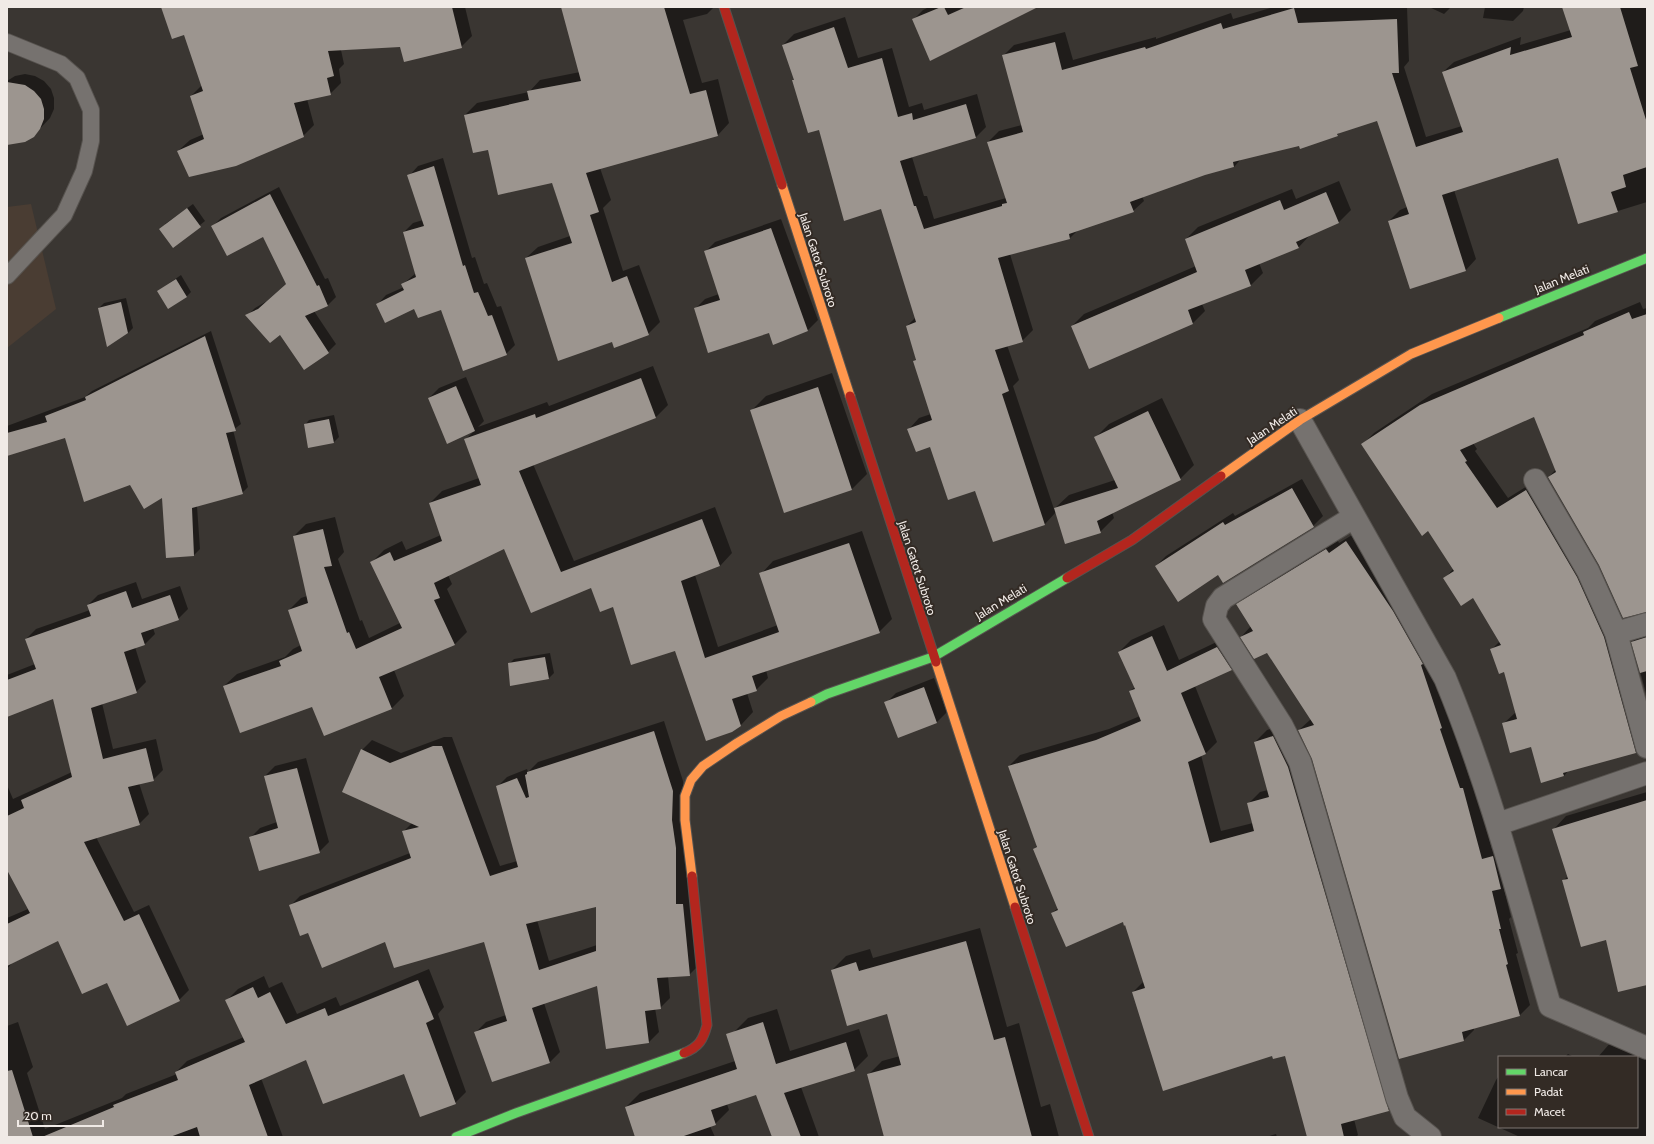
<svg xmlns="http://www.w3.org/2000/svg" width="1654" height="1144" viewBox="0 0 1654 1144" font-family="Cabin,sans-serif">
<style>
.built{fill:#4a3d33}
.shadow{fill:#0007;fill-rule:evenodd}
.building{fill:#9c958f;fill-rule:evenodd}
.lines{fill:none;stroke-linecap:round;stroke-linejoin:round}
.lane-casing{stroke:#57534f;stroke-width:18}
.street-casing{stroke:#57534f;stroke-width:24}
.fast-casing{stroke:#57534f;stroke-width:11}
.slow-casing{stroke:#57534f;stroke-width:11}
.jam-casing{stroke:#57534f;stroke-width:11}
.lane{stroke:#76726f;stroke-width:16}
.street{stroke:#76726f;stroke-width:22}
.fast{stroke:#63d668;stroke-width:9}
.slow{stroke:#ff974d;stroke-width:9}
.jam{stroke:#b3261e;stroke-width:9}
.labels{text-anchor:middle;stroke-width:4;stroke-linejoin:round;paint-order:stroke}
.street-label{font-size:12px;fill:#f0eae6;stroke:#332b25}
</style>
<rect width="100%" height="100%" fill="#3a3632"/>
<path class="built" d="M31,204l25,105 -49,39v-141z"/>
<path class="shadow" d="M162,7h303l7,29 -11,11 -60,-1 -60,4 3,14 -5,5 2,14 -11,11 -23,5 7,26 -11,11 -125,15 12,-11 14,-6 -13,-38 11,-11 -17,-51z
M562,7h152l-7,7 -24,6 19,63 16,-4 11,44 -11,12 -118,33 11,32 -8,8 20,63 16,-6 21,57 -12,12 -36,7 -86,-83 12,-11 32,-11 -18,-54 -63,-34 -24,-33 12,-12 52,-11 11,-12 40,-8z
M929,7h107l-123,13 10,-10z
M1274,7h133l2,54 -5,6 22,70 36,-11 -19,-54 11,-10 67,-25 -1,8 51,-15 -8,-23h84v195l-68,21 -20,-66 -105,33 22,69 -10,11 -55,18 -22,-67 11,-11 7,-3 -29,-87 -38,12 -3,3 -96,24 -7,8 -29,7 -63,22 2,5 -11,10 -55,19 -8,8 -60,16 23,76 -11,11 -15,4 12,35 -6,6 41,123 15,-14 46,-15 -20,-42 14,-14 53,-26 32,67 -14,14 -68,33 2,6 -14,14 -44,-20 -11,12 -51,17 -18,-51 -45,-44 -22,-17 10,-11 12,-4 -17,-53 2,-2 -9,-33 9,-9 -34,-109 -63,-80 -24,-49 -12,-34 11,-11 51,-17 13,41 34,-10 17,59 13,-4 2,7 53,-16 9,33 -10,10 -64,20 12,39h3l7,23 72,-21 -18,-56 11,-11 23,-6 -19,-69 11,-11 51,-13 8,28 83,-23v2l75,-26 2,6z
M1429,7h22l-7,7z
M1485,7h39l-1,4 -10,10 -30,-3z
M25,74l10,2 9,5 7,8 3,9v11l-4,9 -17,18 -26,6v-61l8,-5z
M443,158l29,100 3,-1 9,27 3,-1 10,24 4,-1 14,39 -9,9 -64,-46h-28l-37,-3 9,-10 18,-8 -1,-3 13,-11 -12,-41 9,-9 10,-3 -14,-44 9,-10z
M1339,181l12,29 -12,12 -29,13 -12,13 -39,15 4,10 -12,12 -49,19 3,7 -12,12 -103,44 -18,-41 12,-12 112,-48 -10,-27 12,-12 94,-38 4,10z
M279,187l46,92 3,-1 8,19 -8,8 -14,6 22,33 -8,8 -48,-19 -33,-17 8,-8 12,-7 20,-18 -24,-47 -50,-10 8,-8z
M193,204l12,17 -31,25 -9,-22z
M781,219l37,101 -10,10 -113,-21 10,-10 14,-5 -14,-42 10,-10z
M181,275l10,17 -5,5 -28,-6z
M126,298l7,30 -5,5 -29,-25 5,-5z
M1640,302l3,7 4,-1v303l-47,-47 -51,-87 7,-8 -21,-53 -62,27 4,6 -2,2 33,47 29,-18 50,86 60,175 -11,11 -68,19 -4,5 -32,-30 -29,-22 13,-12 -11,-41 -14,-21 9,-9 -26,-44 -29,-19 9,-10 -25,-38 -66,-86 11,-11 58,-39 156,-66 7,-7z
M211,331l30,93 -8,6 15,57 -6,6 -45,13 3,43 -6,6 -27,2 -4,-60 -33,-13 -65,-47 -58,18v-29l78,-29 7,-6z
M653,366l15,39 -13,13 -122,46 41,97 141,-54 17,46 -12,13 -25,9 23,72 60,-22 -17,-51 12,-13 89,-30 30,88 -13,13 -113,38 2,8 -12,12 -9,3 6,19 -12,13 -10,6 -55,-81 -62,-44 -23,-20 -87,-38 -56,27 4,9 -5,5 20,43 -12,12 -61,26 10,26 -12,12 -68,26 -12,-28 -88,-20 13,-12 48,-17 8,-8 8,-4 -12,-35 12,-12 6,-2 -13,-60 12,-12 29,-7 9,35 -6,7 22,62 2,-1 7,18 31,-15 -28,-61 12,-12 18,-9 4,9 35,-15 -11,-32 12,-12 37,-13 -14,-38 9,-9 -45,-33 10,-10 27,-11 18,44 -6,6 69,-25 2,4z
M832,373l35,101 -15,15 -67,23 -34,-101 15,-15z
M334,415l5,22 -5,5 -25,5 -4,-22 4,-5z
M1302,479l21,37 -10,10 -94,48 -63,-8 10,-10 67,-43 2,3z
M1357,532l46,69 47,118 20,60 3,-1 19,71 11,-2 8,30 -8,8 8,32 -2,2 9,34 -2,1 14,51 -10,10 -46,13v2l-10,10 -65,17 -86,-299 -14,-28 12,-11 -44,-67 -26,-15 10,-11 -13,-21 10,-11 89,-55 2,4z
M136,582l6,17 38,-13 8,23 -10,10 -25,9 2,6 -10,10 -10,3 11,35 -10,10 -34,11 11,46 43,-10 7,31 -10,10 -14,3 10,31 -10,10 -43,13 38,75 15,-7 40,85 -10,10 -71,-18 -49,-42 -47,23 -5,6v-51l21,-9 -21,-41v-83l6,14 59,-27 -19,-75 -46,19v-41l28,-11 -9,-25 10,-10 54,-19 -2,-5 10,-10z
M1164,625l15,35 50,-24 14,21 -12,12 -36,17 22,56 -11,11 -5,2 20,76 32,-8 -5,-19 12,-12 8,-2 -13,-48 12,-12 18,-5 115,374 -12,11 -34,9 4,16 -2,2h-48l-22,-83h-14l-139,-62 11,-11 -18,-57 -3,-3 -71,-8 6,-5 -24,-59 3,-3 -28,-80 11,-11 89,-26 31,-13 -10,-25 5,-4 -16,-35 12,-12z
M1647,630v67l-15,-55z
M550,653l4,20 -5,5 -38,6 -2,-20 5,-5z
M934,678l13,34 -10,10 -39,14 -12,-33 10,-10z
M664,721l19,60 16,184 -10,10 -21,1 2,22 -10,10h-5l4,24 -10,10 -51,-58 -54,19 16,49 -10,10 -58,19 -16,-49 10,-10 20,-7 -21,-75 -99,1 -77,-9 -19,-26 10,-10 110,-43 -7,-21 9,-9 -50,-73 10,-10 29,13 43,-16h8l48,129 17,-5 -20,-74 10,-10 20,-8 1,3 10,-10zM597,906v39l-48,16 -12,-41z
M306,758l23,84 -10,10 -69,-14 10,-10 17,-6 -12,-46 10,-10z
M1647,792v192l-40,-45 -44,-58 5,-5 -14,-47 12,-13z
M980,928l27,99 12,-4 22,84 9,-3 9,33h-174l-17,-62 14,-14 18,-5 -12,-43 -56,-43 14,-14 24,-7 3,9z
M429,969l15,38 -6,7 28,78 -11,11 -50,-30 -99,-15 -45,20 22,59h-276v-111l11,-4 15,45 -6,6 18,56 77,-31 4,-4 51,-20 -1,-2 11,-11 57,-24 -17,-37 11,-11 26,-13 5,12 13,-6 15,32 39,-17 4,9z
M777,1009l13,42 69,-22 9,27 -14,14 -53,17 18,50h-46l-25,-67 -21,34 2,6 -14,14 -5,2 5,11h-79l-10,-30 14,-14 104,-35 -10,-26 14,-14z
M1611,1042l36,16v79h-127l-42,-19 18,-38 3,-4v51h138v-70h-39z
M1568,1054l6,3h-9z
M1276,1134l1,3h-11z"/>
<path class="building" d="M161,7h291l10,41 -58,14 -4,-15 -72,4 6,25 -7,2 4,17 -37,8 10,34 -68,29 -47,11 -12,-26 27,-12 -14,-43 13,-5 -19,-56 -12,4z
M561,7h103l26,87 16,-4 12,46 -132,37 13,39 -9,3 22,67 15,-6 22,59 -35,13 -2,-6 -54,19 -33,-103 47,-15 -20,-60 -54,12 -10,-45 -15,3 -9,-38 65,-15 -2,-9 54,-10z
M941,7h3l4,8 18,-8h72l-108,54 -18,-42z
M1562,7h58l18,59 -8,2 17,55v44l-24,8 3,12 -15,5 7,20 -40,12 -20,-66 -116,37 24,76 -56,18 -22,-68 21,-7 -32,-93 -40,13 1,2 -38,13 -1,-3 -66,16 1,5 -29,8 -75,27 4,10 -65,22 1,5 -72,19 25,84 -28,8 14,41 -7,3 43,131 -52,17 -18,-51 -27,9 -18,-53 -14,5 -9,-23 25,-9 -19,-59 3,-1 -10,-34 10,-4 -35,-113 -37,12 -25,-91 -11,3 -16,-53h2l-12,-35 52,-18 14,41 34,-10 16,59 14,-4 1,7 53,-16 10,34 -76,23 14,45h2l8,23 78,-23v-2l5,-1 -20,-61 36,-10 -21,-77 53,-13 7,28 83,-23 1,2 75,-26 2,6 71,-21 4,15 99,-4 2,54h-7l24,74 47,-15 -21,-60 69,-25 -1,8 62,-18z
M7,82l18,3 9,6 7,8 3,10v10l-4,10 -6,8 -9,5 -18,3z
M434,166l29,100 2,-1 9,28 4,-1 10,24 4,-1 15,40 -44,16 -22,-61 -23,8 -4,-9 -29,14 -9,-19 28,-14 -3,-6 15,-7 -13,-45 21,-6 -17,-51z
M1326,192l13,31 -43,19 3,6 -54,22 6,16 -63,24 5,14 -104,45 -18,-43 126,-54 -12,-33 95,-39 4,10z
M270,194l47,92 2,-1 9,21 -23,10 24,37 -25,17 -24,-35 -10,8 -25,-28 13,-6 28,-25 -23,-47 -36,19 -16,-30z
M187,208l14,19 -28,21 -14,-19z
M771,228l37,103 -35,14 -4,-12 -61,20 -14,-45 26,-8 -16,-49z
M176,279l11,18 -19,12 -11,-18z
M121,302l7,31 -21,14 -9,-39z
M1629,312l3,7 15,-5v298l-24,6 -24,-53 -51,-88 8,-5 -22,-55 -74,33 7,11 -2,1 32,46 29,-18 51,87 27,60 32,116 -73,20 1,3 -23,7 -10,-36 -21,6 -8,-30 15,-4 -13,-47 -5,2 -9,-25 11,-4 -28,-47 -12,8 -18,-28 11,-7 -26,-40 -6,5 -61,-92 59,-39 164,-70 -1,-3z
M205,336l31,95 -10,2 17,61 -51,14 2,48 -28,2 -4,-60 -18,11 -14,-24 -46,17 -19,-64 -58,18v-23l40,-11 -2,-6 41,-16 -1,-3z
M641,378l15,40 -137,53 42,101 141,-53 18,47 -39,15 24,77 74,-26 -20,-59 90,-30 31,90 -128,43 5,15 -25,8 9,27 -9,6 -26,9 -31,-90 -44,14 -18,-58 -13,5 -9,-24 -60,25 -27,-64 -70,34 6,15 -6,2 21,45 -76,32 13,32 -68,27 -12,-29 -72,26 -17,-47 58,-20 -2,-5 23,-10 -14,-41 20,-7 -15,-67 30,-7 9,37 -8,1 23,66 2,-1 7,17 46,-21 -32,-66 20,-10 4,9 48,-20 -13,-38 52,-18 -17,-46 71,-25 1,4z
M456,386l19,45 -28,13 -19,-46z
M818,387l34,103 -68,23 -34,-103z
M1148,411l33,69 -84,41 4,12 -36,11 -11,-36 64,-20 -24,-51z
M329,419l5,24 -26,5 -4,-24z
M1292,488l22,39 -91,56 -5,-8 -40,27 -23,-36 68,-44 2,3z
M1346,541l47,70 30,53 -2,1 21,63 -2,1 20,59h3l19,71 11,-3 8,33 -9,2 9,38h-2l9,35 -2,1 14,51 -58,16 2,9 -65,18 -87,-300 -14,-29 16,-5 -47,-72 -13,6 -14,-22 13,-6 -17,-27 90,-55 3,4z
M126,591l6,17 38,-13 9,25 -38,13 4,12 -21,7 13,41 -46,15 12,51 43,-11 8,33 -26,6 12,38 -56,17 40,79 15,-7 41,87 -53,25 -20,-43 -25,11 -24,-53 -51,25v-42l23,-11 -23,-43v-54l17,-8 -3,-8 51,-23 -19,-78 -46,18v-37l29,-11 -11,-30 66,-23 -4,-11z
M1152,636l15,35 50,-24 15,23 -51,23 25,61 -18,8 22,81 44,-12 -7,-28 22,-6 -15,-55 19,-6 15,31 101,344 -48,13 3,13h-37l-22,-81 -12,3 -1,-3 -109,35 -31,-99 13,-4 -20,-63 -1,1 -1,-4 -57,25 -15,-34 7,-3 -25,-61 4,-2 -29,-81 88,-26 45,-19 -12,-30 6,-2 -17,-37z
M1647,637v34l-7,2 -9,-31z
M545,657l4,22 -39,7 -2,-23z
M924,687l13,36 -39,15 -14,-36z
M654,731l19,60 -1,29 4,28v56h7l7,72 -33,2 4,31 -16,2 4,32 -43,6 -9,-63 -65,22 18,55 -58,19 -18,-50 33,-11 -23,-79 -90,26 -9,-26 -63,26 -14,-35 -8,3 -11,-31 122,-47 -9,-27 17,-4 -77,-35 19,-43 29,14 43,-17h9l48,130 28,-9 -22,-81 21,-8 9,20 3,-1 -4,-22 2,-1v-2zM596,907v44l-57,19 -13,-46z
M297,768l23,85 -61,18 -10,-34 29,-9 -14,-52z
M1647,800v185l-29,7 -12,-52 -25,7 -19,-67 6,-1 -16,-50z
M966,941l28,99 11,-3 27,100h-148l-17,-63 34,-9 -14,-51 -40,12 -16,-56 25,-8 3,9z
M418,980l16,39 -8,4 30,81 -36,13 -16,-43 -81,30 -17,-44 -57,25 19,52h-68l-3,-10 -27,10h-128l72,-30 -1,-2 65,-25 -3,-8 70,-30 -20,-42 28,-13 5,11 12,-6 16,32 39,-16 3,8z
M763,1022l13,42 70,-22 9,29 -71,22 17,44h-29l-16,-42 -45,15 5,15 -35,12h-46l-10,-30 112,-38 -11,-35z
M12,1070l21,67h-26v-66z"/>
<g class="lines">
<defs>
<path id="lane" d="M7,42l54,22 16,14 14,32v31l-7,30 -20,44 -57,61"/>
<path id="street" d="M1300,420l145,258c44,106 73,218 105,328l97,42
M1535,480l53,91 28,62 31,-9
M1354,517l-131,81 -6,8 -3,13 68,107 18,36 97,336 8,19 25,20
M1616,633l31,114
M1498,824l149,-51"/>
<path id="fast" d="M1499,318l148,-60
M811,702l16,-8 106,-37 134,-79
M456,1137l60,-24 168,-60"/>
<path id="slow" d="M782,185l68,211
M1221,476l79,-56 111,-66 88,-36
M936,662l79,245
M692,876l-7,-56v-24l6,-16 12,-14 34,-23 44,-27 30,-14"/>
<path id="jam" d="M724,7l58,178
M850,396l86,266
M1067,578l65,-38 89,-64
M1015,907l74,230
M684,1053c15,-6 19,-13 23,-28l-15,-149"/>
</defs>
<use href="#lane" class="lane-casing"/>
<use href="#street" class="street-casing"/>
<use href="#fast" class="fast-casing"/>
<use href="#slow" class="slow-casing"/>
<use href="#jam" class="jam-casing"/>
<use href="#lane" class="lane"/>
<use href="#street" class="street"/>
<use href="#fast" class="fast"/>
<use href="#slow" class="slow"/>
<use href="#jam" class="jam"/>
</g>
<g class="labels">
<g class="street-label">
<text transform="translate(818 260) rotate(72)" y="4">Jalan Gatot Subroto</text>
<text transform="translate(1562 279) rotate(-22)" y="4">Jalan Melati</text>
<text transform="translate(1272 426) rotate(-34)" y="4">Jalan Melati</text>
<text transform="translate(917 568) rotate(72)" y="4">Jalan Gatot Subroto</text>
<text transform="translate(1001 602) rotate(-31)" y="4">Jalan Melati</text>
<text transform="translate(1017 877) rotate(72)" y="4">Jalan Gatot Subroto</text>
</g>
</g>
<rect width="1654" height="1144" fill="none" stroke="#f0eae6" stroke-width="16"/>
<rect x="1498" y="1056" width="140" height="72" fill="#332b25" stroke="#7f7772"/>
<rect x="1506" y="1069" width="20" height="6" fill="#63d668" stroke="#7f7772"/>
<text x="1534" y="1076" font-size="12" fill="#f0eae6">Lancar</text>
<rect x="1506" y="1089" width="20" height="6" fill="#ff974d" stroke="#7f7772"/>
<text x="1534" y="1096" font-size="12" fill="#f0eae6">Padat</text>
<rect x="1506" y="1109" width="20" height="6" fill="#b3261e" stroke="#7f7772"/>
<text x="1534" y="1116" font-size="12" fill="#f0eae6">Macet</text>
<path d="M18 1120v6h85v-6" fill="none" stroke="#f0eae6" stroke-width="2"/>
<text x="24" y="1120" font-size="12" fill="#f0eae6" stroke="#332b25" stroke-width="3" paint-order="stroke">20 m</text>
</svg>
